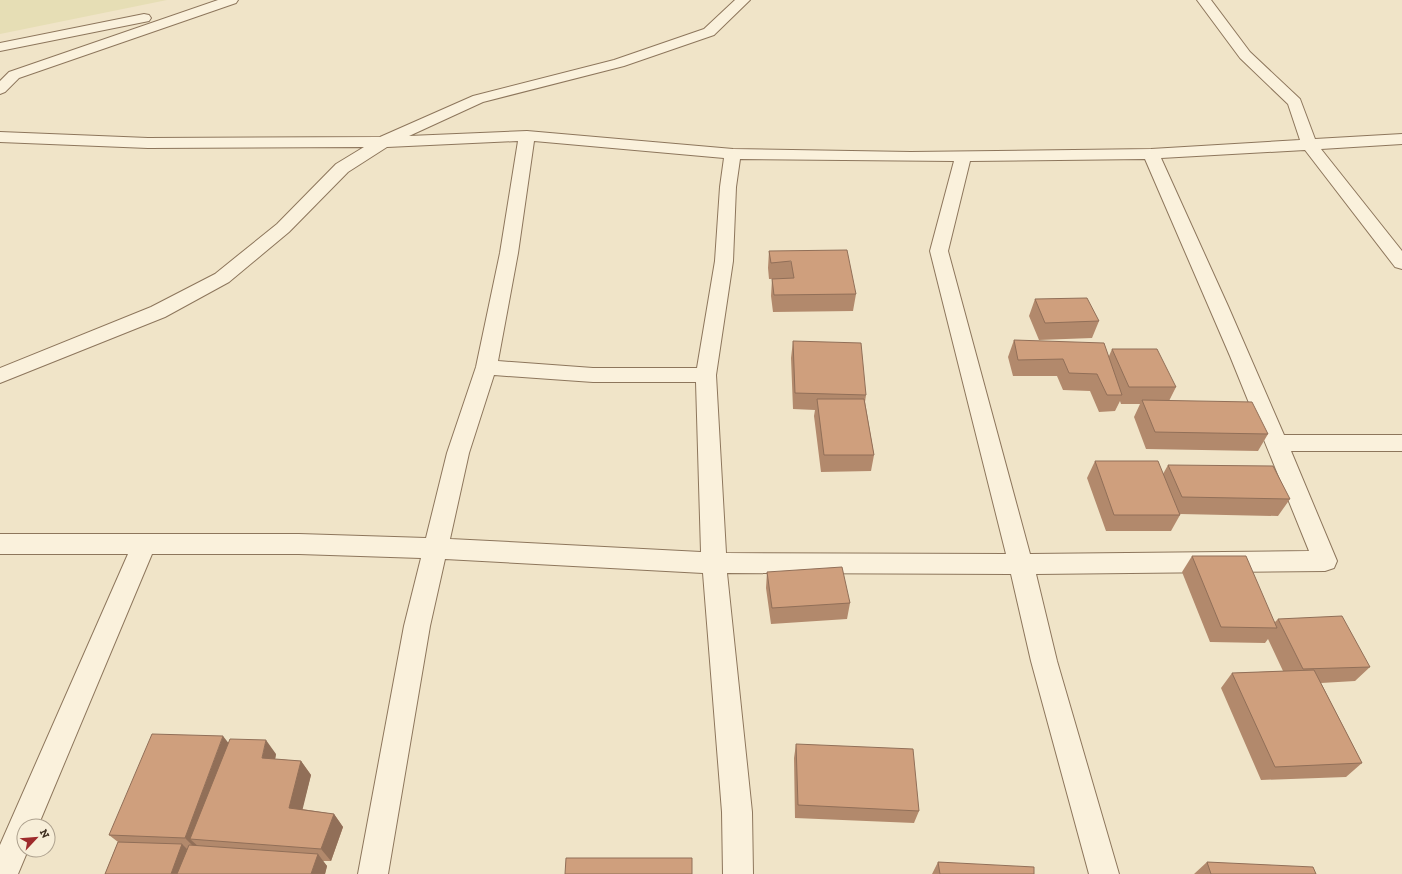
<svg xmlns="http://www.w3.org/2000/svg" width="1402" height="874" viewBox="0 0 1402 874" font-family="'Zilla Slab',serif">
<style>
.farmland{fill:#e6deb5}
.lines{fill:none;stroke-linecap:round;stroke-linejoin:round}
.street-casing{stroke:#8d765c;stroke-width:2}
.street{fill:#faf1dc;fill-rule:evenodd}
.wall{fill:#b2896c}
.shaded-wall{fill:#916f58}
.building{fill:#cf9f7d;stroke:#916f58}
</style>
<rect width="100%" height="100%" fill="#f0e4c8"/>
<path class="farmland" d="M0,0h167l-167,34z"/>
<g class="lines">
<defs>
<path id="street" d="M218,0h20l-2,3 -217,75 -14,14 -5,2v-13l9,-9z
M735,0h15l-36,35 -90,31 -141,36 -74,34 118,-5 206,18 178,3 240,-3 149,-9 -12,-36 -48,-46 -43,-58h14l39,52 50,47 15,40 87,-5v10l-81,5 81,102v18l-7,-2 -90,-117 -144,8 67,148 56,129h118v16h-111l46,110 -3,7 -9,3 -289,3 21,87 62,213h-30l-58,-213 -20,-87 -284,-1 25,239 1,62h-30l-1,-62 -19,-239 -258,-14 -15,67 -42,248h-30l46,-248 17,-68 -122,-4h-147l-114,272h-14v24h4l-10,24h-18v-29l128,-291h-128v-20h299l127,4 21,-85 29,-86 24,-114 18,-112 -131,6 -39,25 -59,60 -60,50 -64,35 -165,66v-15l151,-61 64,-33 62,-50 59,-60 28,-17 -216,1 -148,-6v-10l148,6 232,-1 93,-41 141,-36 90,-31zM534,141l190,17 -4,29 -5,74 -18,107h-104l-95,-7 20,-108zM740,159l214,2 -24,90 76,303 -280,-1 -10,-178 17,-114 3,-74zM1145,159l85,197 79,195 -279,3 -82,-303 22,-90zM494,375l99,7h103l5,170 -251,-13 19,-86z
M144,14l5,1 2,3 -2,3 -149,30v-8z"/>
</defs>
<use href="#street" class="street-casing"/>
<use href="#street" class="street"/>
</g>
<path class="wall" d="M769,251l87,43 -3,17 -80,1 -2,-16 1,-17h-3l-1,-11z
M1035,299l64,22 -7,17 -53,2 -10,-24z
M1014,340l95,16 3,-7 64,38 -7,14 99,33 -10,17 -112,-2 -12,-32 6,-13h-19l-1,-3 -5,10 -16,1 -9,-21 -27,-1 -6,-14h-44l-5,-19z
M793,341l73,54 -1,7 9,53 -3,16 -50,1 -7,-56 1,-6 -22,-1 -2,-51z
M1095,461l68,13 5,-9 122,34 -12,17 -98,-2v1l-9,16h-65l-19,-53z
M1192,556l83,66 3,-3 92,48 -15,14 -34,2 41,80 -16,14 -85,3 -40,-92 11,-15 51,-2 -15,-32 -3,4 -55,-1 -28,-70z
M767,572l83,31 -3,16 -76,5 -5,-36z
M796,744l123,67 -5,12 -119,-5 -1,-60z
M276,754l-1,5 26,2 10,14 -9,34 32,5 9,13 -12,34h-8l4,5 -2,8h-220l13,-32 -9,-7z
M938,862l96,12h-102z
M1207,862l109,12h-122z"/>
<path class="shaded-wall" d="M223,736l11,14 -44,89 9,8 -1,4 -13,-13z
M266,740l10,14 -3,18 -11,-14z
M301,761l10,14 -11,45 -11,-12z
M334,814l9,13 -12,34 -10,-12z
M182,844l13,13 -6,17h-18z
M318,854l9,12 -2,8h-14z"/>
<path class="building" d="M847,250l9,44 -82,1 -2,-16 22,-1 -3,-17 -20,2 -2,-12z
M1087,298l12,23 -54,2 -10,-24z
M1014,340l90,3 18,52h-15l-10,-21 -28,-1 -6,-14 -45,1z
M793,341l68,2 5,52 -71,-2z
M1112,349h45l19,38h-47z
M817,399h47l10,56h-50z
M1142,400l110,2 16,32 -113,-2z
M1095,461h63l22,54h-66z
M1168,465l105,1 17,33 -108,-2z
M1192,556h54l31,72 -56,-1z
M842,567l8,36 -78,5 -5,-36z
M1342,616l28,51 -67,2 -25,-50z
M1314,670l48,93 -87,4 -43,-94z
M152,734l71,2 -38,102 -76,-3z
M230,739l36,1 -4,18 39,3 -12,47 45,6 -13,35 -131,-10z
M796,744l117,5 6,62 -121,-6z
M118,842l64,2 -11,30h-66z
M189,845l129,9 -7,20h-134z
M566,858h126v16h-127z
M938,862l96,5v7h-94z
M1207,862l106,5 3,7h-105z"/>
<g transform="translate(36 838) rotate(64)"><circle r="19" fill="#f7eed8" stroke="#ada18e"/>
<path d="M0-3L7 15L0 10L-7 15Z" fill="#9e2a2b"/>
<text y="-6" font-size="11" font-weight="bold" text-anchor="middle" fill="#3d2e20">N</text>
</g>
</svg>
